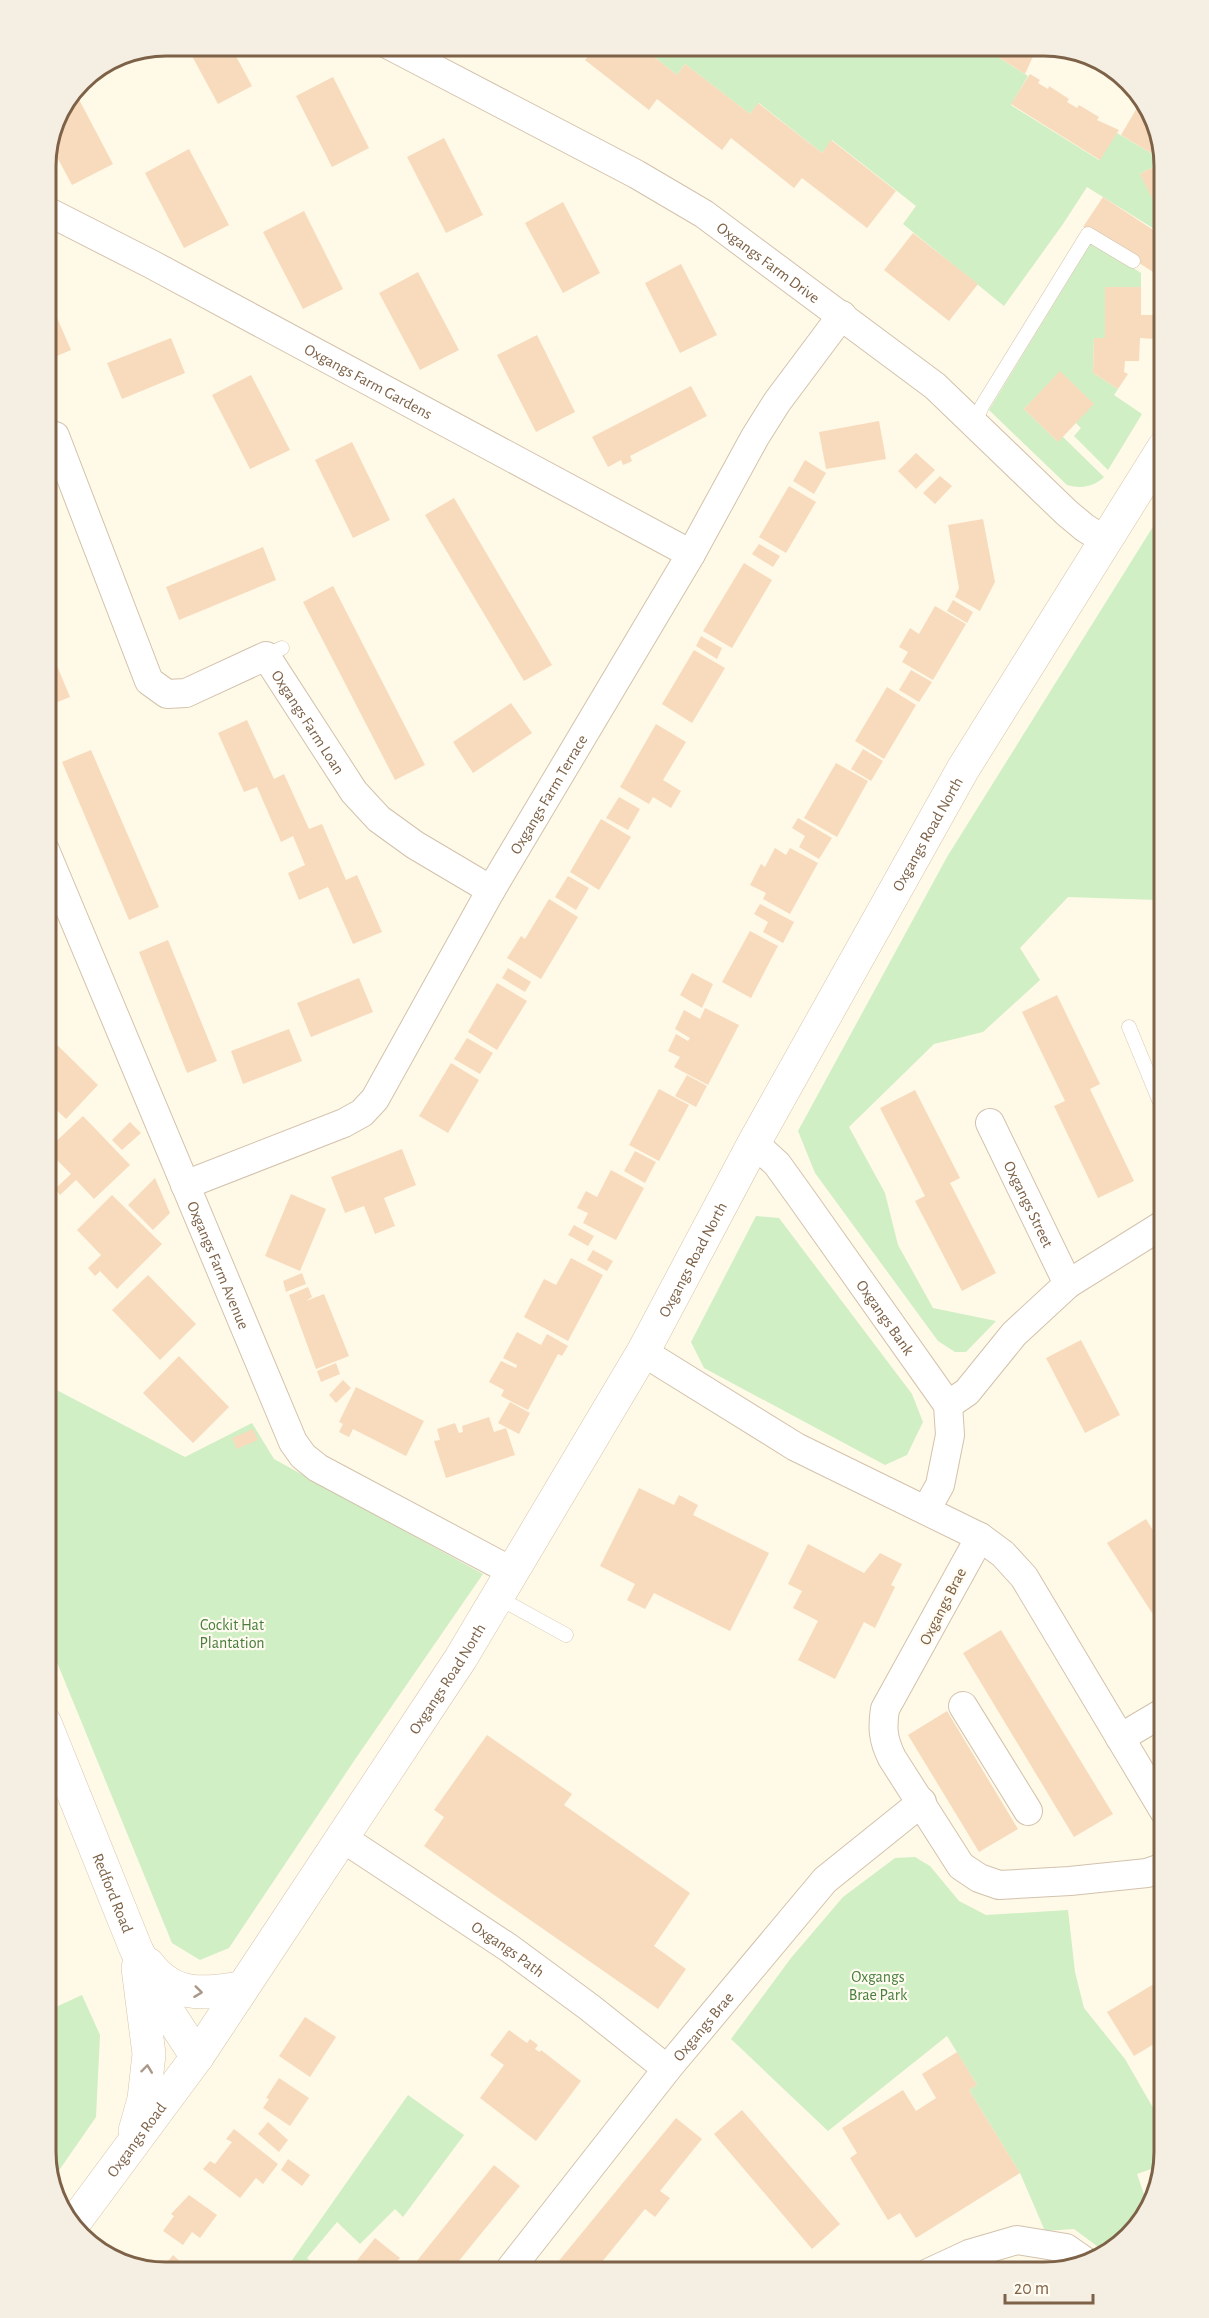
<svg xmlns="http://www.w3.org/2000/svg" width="1209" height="2318" viewBox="0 0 1209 2318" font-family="'Alegreya Sans',sans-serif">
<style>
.green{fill:#d0efc4}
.building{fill:#f8dbbd}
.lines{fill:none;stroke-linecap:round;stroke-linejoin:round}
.lane-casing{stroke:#d3c2ac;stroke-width:15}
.street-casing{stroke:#d3c2ac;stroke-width:30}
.secondary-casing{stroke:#d7c3a9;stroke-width:34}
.lane{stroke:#fff;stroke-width:14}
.street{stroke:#fff;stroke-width:28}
.secondary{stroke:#fff;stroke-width:33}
.oneway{stroke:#a98}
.labels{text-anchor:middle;stroke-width:4.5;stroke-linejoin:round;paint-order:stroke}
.street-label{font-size:16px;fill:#7d6248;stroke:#fffbf1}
.park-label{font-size:16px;fill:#477e3c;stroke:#fffbf1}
.rim{fill:none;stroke:#7d6248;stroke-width:3}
</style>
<rect width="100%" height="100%" fill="#fff9e8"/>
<path class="green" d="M639,45h362l-6,10 33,21 -17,29 88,55 18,-27 34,20 4,13 -15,8 17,31 7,-3v33l-77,-48 -24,37 -59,82 -101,-82 13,-18 -84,-66 -10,13 -63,-50 -9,11 -65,-50 -8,11z
M1092,241l49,32v14h-36v51h-11l-1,35 25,16 -4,6 28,19 -34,56 -34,-34 7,-8 -5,-5 -16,-51 -36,37 33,32 5,-5 42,41c-11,10 -23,12 -37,8l-78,-75z
M1164,509v387l-7,4 -89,-3 -48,51 20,32 -57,52 -49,12 -85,83 36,66 13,52 35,63 63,13 -30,31h-11l-17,-11 -123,-168 -17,-42 149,-274z
M756,1216l23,2 133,176 11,28 -16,33 -22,10 -181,-97 -13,-26z
M45,1384l140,73 67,-34 22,36 209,115 -127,184 -127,190 -29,12 -28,-17 -127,-310z
M915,1857l15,9 29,35 27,14 82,-5 7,62 9,36 41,51 39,68v26l-4,13 -23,8 11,32 -4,14 -39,32 -31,-23 -29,2 -25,-58 -51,-83 8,-5 -30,-49 -119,95 -97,-92 60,-81 52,-61 52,-39z
M82,1995l18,40 -4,82 -45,65 -6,-29v-141z
M408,2095l56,40 -61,82 -8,-8 -35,35 -23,-22 -30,36 17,15h-41z"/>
<path class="building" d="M186,45h44l22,41 -34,18z
M528,45h23l-9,11z
M597,45h42l38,30 8,-11 65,50 8,-11 64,50 9,-13 65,51 -29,37 -65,-50 -8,10 -63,-50 -9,12 -65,-51 -8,11 -64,-50z
M1001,45h42l-6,9 -2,-2 -10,22 -30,-19z
M1030,74l10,6 -2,3 10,6 1,-3 20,13 -2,3 10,6 2,-3 20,12 -2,3 22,10 -19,30 -89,-56z
M333,77l36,71 -37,19 -36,-71z
M74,90l39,74 -41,21 -23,-43 5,-23z
M1141,101l14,18 3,16 -4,6 3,2 -6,10 -30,-18z
M444,138l39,77 -37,18 -39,-76z
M189,149l40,76 -45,23 -39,-75z
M1163,162l1,40 -8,4 -16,-32z
M1103,197l61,40v42l-81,-52z
M563,202l37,71 -37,20 -38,-70z
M304,211l39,78 -40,20 -40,-77z
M913,233l65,51 -29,37 -65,-51z
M681,264l36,71 -37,18 -35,-70z
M418,272l41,78 -39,20 -41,-77z
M1105,287h36v28h14v24l-15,-1 -1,23h-14l-1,11 4,2 -10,15 -25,-16 1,-35h11z
M45,290l26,60 -26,11z
M537,335l38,77 -39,20 -39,-77z
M171,338l14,35 -63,26 -15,-36z
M1060,371l34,33 -36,38 -34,-33z
M251,375l39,75 -40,19 -38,-74z
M691,386l16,30 -77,40 2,5 -4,2 -5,2 -2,-5 -13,7 -16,-30z
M879,421l7,38 -60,10 -7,-37z
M352,442l38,78 -37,18 -38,-78z
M916,453l19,17 -19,19 -18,-18z
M805,460l21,13 -12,21 -21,-13z
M940,476l12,10 -17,18 -12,-11z
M789,486l27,16 -30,51 -27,-16z
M454,498l98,167 -28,16 -99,-166z
M983,519l12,63 -15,29 -25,-14 4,-9 -11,-63z
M759,544l21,12 -7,11 -21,-13z
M263,547l13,33 -97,40 -13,-33z
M744,563l28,17 -40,68 -29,-17z
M333,586l92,179 -30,15 -92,-178z
M953,600l20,12 -6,11 -20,-12z
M935,606l31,18 -33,56 -31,-18 6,-10 -9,-5 11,-19 9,6z
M701,636l21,12 -5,11 -21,-13z
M45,637l25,60 -25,10z
M694,650l31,18 -33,55 -30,-19z
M911,670l21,12 -13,20 -20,-12z
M887,687l29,18 -32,54 -29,-18z
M511,703l21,30 -59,40 -20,-31z
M247,720l27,59 10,-5 25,55 13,-5 24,56 11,-5 25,57 -29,12 -25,-57 -29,13 -11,-27 17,-8 -12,-29 -12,6 -24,-55 -13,5 -26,-59z
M656,724l30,18 -23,38 18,11 -10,17 -18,-11 -4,7 -29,-17z
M863,749l20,12 -12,20 -20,-12z
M91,750l68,157 -30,13 -67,-158z
M836,763l32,18 -31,56 -33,-19z
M619,797l21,12 -12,21 -22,-12z
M798,818l34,20 -13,21 -20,-12 6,-11 -13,-8z
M601,819l30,18 -32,53 -29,-18z
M775,848l11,7 4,-7 28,15 -28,51 -27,-15 3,-6 -16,-8 11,-21 4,3z
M568,876l21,12 -13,22 -21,-13z
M549,899l29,18 -37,62 -34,-21 14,-22 4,3z
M760,904l34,18 -11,21 -20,-11 5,-10 -14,-8z
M750,931l28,15 -27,52 -29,-16z
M168,940l49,121 -30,12 -48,-121z
M508,968l23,14 -6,10 -23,-14z
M692,973l21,11 -11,24 -22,-13z
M45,976l8,13 -8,5z
M359,978l14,34 -62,25 -14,-34z
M497,983l30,18 -30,49 -29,-18z
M1057,995l43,89 -10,5 44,92 -36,17 -44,-92 11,-5 -43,-89z
M705,1008l34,17 -31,60 -34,-18 6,-10 -12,-6 8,-17 12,7 2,-3 -15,-9 9,-19 16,9z
M289,1029l13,32 -59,23 -12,-33z
M47,1035l51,50 -32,34 -21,-20v-62z
M467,1038l26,15 -13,21 -26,-15z
M451,1063l28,17 -31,53 -29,-17z
M687,1075l20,11 -11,21 -21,-11z
M659,1089l30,16 -30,56 -30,-16z
M915,1090l45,88 -10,5 46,90 -34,18 -47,-90 10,-5 -45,-88z
M83,1116l47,49 -36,34 -18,-19 -16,15 -5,-6 16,-15 -24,-24z
M130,1122l11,11 -19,17 -10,-10z
M402,1149l14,36 -32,13 11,28 -20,8 -11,-28 -19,7 -14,-36z
M635,1151l21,11 -11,21 -21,-12z
M611,1170l33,18 -28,52 -33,-17 5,-10 -11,-5 9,-17 11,6z
M155,1178l15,35 -17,17 -25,-25z
M291,1194l35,15 -26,62 -35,-15z
M112,1195l50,49 -45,45 -17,-18 -5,5 -7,-8 13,-13 -24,-25z
M574,1225l20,11 -6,10 -20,-11z
M593,1250l20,11 -6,10 -20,-11z
M571,1258l32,17 -35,66 -44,-24 20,-38 12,6z
M302,1273l4,11 -20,8 -3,-11z
M148,1275l48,49 -36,36 -48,-50z
M308,1287l4,10 -6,4 18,-7 25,62 -33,13 -27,-74z
M517,1332l24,13 6,-11 21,12 -6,10 -4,-2 -30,56 -27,-14 3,-6 -15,-8 12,-21 15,7 1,-3 -14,-7z
M1081,1340l39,75 -35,18 -39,-75z
M179,1356l50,51 -36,36 -50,-50z
M336,1363l4,11 -19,8 -4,-11z
M343,1380l8,8 -15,15 -7,-8z
M356,1387l68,34 -18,35 -53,-27 -4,8 -10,-5 4,-8 -4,-2z
M510,1402l20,11 -11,21 -21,-11z
M489,1417l5,15 12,-4 9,27 -69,23 -12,-37 6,-1 -3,-11 18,-6 4,10 4,-1 -1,-6z
M253,1429l5,11 -21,9 -5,-11z
M639,1488l35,17 5,-10 19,10 -5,10 76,38 -39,78 -76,-38 -9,16 -18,-9 8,-16 -35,-18z
M1146,1519l18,29v57l-12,8 -45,-70z
M808,1544l56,29 16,-20 22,11 -11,21 4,2 -20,41 -11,-6 -29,57 -37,-19 20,-39 -25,-13 9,-17 -14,-7z
M1001,1630l112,184 -39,23 -111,-184z
M947,1711l71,118 -39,23 -71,-117z
M487,1735l85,59 -8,11 126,88 -36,53 32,23 -28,40 -234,-163 20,-29 -10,-7z
M1164,1978v60l-30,18 -27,-44z
M305,2017l31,20 -26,40 -31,-21z
M509,2030l18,13 3,-4 8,6 -3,4 3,2 2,1 1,-2 40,31 -45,60 -56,-43 24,-33 -14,-10z
M957,2052l20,33 -8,5 51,83 -104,65 -16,-25 -12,7 -38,-62 7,-5 -15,-25 61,-38 13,21 20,-13 -14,-24z
M279,2078l30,20 -19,28 -27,-18 6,-9 -3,-1z
M742,2110l98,114 -28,25 -98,-115z
M676,2118l26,21 -42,52 10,7 -15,19 -10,-8 -52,64h-44z
M268,2122l20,18 -9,12 -21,-18z
M234,2129l44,35 -15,20 -7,-6 -16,20 -37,-29 7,-8 5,3 17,-22 -6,-3z
M288,2159l22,16 -8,11 -21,-16z
M494,2165l26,21 -71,87h-31l-6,-6z
M189,2195l28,20 -17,23 -8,-6 -9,13 -20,-14 11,-15 -3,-2z
M375,2238l25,20 -13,15h-40z
M173,2255l20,18h-22l-7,-7z
M806,2262l6,11h-25z"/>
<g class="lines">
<defs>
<path id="lane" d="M975,423l7,-17 106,-172 45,27
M266,656l16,-8
M1129,1027l35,85
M1163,1464h1
M497,1597l69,38"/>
<g id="street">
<path id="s1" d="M389,45l247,129 68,40 231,172 132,127 18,15 21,13"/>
<path id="s2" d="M45,210l106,54 540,290"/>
<path id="s3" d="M55,436l94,245 18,13 19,-1 80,-37 88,136 25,27 36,26 76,45"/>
<path id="s4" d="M45,850l248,592 10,14 15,12 195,104"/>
<path id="s5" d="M990,1123l78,161"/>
<path id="s6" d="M754,1143l23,21 23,32 148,209 2,30 -10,50 -14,25"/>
<path id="s7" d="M185,1185l159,-62 18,-10 13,-14 116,-209 200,-336 64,-117 22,-35 65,-87"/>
<path d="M643,1352l153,95 184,90 23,17 21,23 140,234"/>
<path d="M948,1405l19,-13 47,-58 54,-50 96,-60"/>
<path d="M980,1537l-95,172c-3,19 -2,31 7,49l69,108 18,12 20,7 71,-4 77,-8 17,-6"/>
<path d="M963,1706l65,105"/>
<path d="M1120,1738l44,-26"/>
<path id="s8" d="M341,1837l168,111 80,59 78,62"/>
<path id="s9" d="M507,2273l160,-204 158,-189 97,-78"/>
<path d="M928,2273l41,-19 48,-14 49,8 23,16"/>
</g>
<g id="secondary">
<path id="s10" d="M45,1723l91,226 32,63 29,45"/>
<path d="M148,1964c25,34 56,30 93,24"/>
<path d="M135,2131l9,-32 5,-45 -11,-86"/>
<path id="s11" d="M74,2223l123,-166 264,-399 182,-306 111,-209 209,-374 201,-322"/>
</g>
</defs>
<use href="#lane" class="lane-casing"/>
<use href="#street" class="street-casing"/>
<use href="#secondary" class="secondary-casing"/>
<use href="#lane" class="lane"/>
<use href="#street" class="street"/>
<use href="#secondary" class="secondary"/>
</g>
<defs><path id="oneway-chevron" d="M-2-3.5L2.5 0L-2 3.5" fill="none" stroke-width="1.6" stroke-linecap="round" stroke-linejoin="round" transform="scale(1.5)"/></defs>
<g class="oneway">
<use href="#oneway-chevron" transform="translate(198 1992) rotate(7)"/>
<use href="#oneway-chevron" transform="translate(147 2069) rotate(-83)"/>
</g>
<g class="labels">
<g class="street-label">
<text dy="6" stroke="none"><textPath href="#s1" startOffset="438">Oxgangs Farm Drive</textPath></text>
<text dy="6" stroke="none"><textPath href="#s2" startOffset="366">Oxgangs Farm Gardens</textPath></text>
<text dy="6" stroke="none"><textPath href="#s3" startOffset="470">Oxgangs Farm Loan</textPath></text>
<text dy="6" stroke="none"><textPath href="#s7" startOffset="561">Oxgangs Farm Terrace</textPath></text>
<text dy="6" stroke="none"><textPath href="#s11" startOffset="1632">Oxgangs Road North</textPath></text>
<text dy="6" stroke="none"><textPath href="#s5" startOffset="90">Oxgangs Street</textPath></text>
<text dy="6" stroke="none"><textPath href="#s11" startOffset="1146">Oxgangs Road North</textPath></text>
<text dy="6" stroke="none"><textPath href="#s4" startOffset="450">Oxgangs Farm Avenue</textPath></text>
<text dy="6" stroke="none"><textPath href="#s6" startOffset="219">Oxgangs Bank</textPath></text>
<text transform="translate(942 1606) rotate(-63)" y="6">Oxgangs Brae</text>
<text dy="6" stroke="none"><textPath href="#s11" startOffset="660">Oxgangs Road North</textPath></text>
<text dy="6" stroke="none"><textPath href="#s10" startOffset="183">Redford Road</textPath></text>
<text dy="6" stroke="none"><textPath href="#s8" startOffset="201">Oxgangs Path</textPath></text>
<text dy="6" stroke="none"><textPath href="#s9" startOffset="315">Oxgangs Brae</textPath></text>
<text dy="6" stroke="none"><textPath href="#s11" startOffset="104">Oxgangs Road</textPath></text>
</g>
<g class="park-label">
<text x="232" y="1630">Cockit Hat<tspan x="232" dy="18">Plantation</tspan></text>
<text x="878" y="1982">Oxgangs<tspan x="878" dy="18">Brae Park</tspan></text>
</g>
</g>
<path d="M0 0H1209V2318H0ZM166 56H1044A110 110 0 0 1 1154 166V2152A110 110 0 0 1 1044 2262H166A110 110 0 0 1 56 2152V166A110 110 0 0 1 166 56Z" fill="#f5efe3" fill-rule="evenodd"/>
<path class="rim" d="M166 56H1044A110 110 0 0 1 1154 166V2152A110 110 0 0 1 1044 2262H166A110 110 0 0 1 56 2152V166A110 110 0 0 1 166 56Z"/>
<path d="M1005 2294v9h88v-9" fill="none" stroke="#7d6248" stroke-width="3"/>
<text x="1014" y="2294" font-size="18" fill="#7d6248" stroke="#fffbf1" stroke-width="4.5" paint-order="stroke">20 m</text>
</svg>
